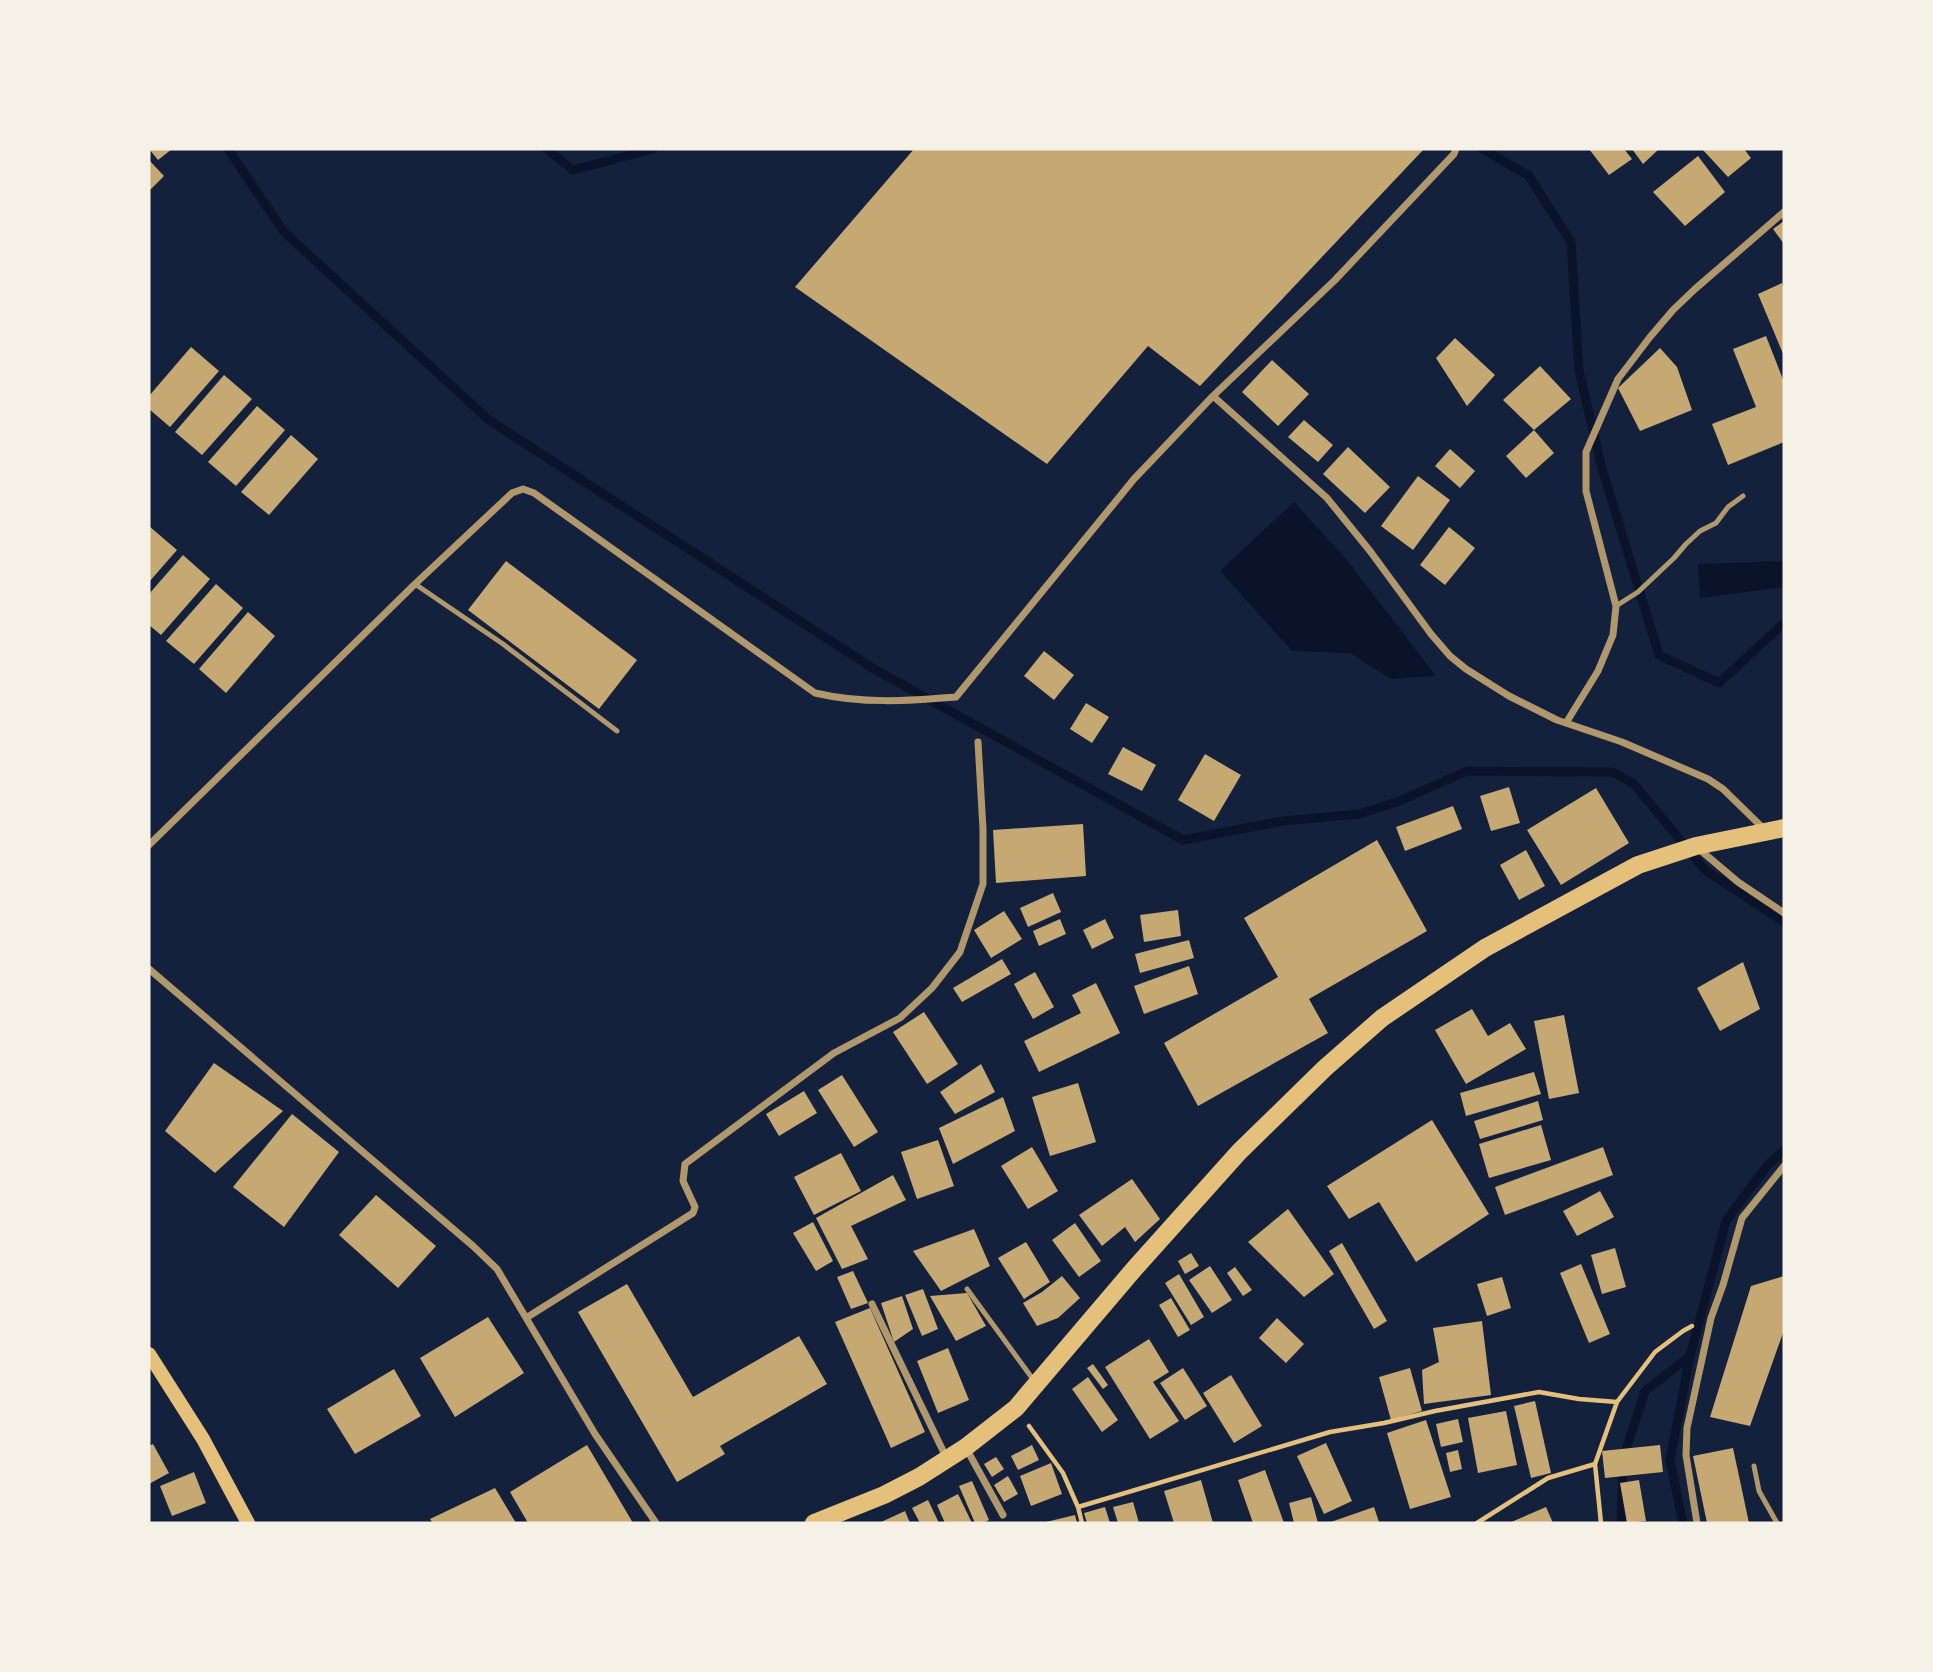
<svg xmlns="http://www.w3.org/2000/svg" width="1933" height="1672" viewBox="0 0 1933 1672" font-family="'Alegreya Sans',sans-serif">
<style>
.water{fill:#0b132b}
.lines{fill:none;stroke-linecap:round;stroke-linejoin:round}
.stream{stroke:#0b132b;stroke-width:9}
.building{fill:#c6a872}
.path{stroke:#e5c07b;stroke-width:4.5}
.service{stroke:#b1986c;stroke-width:5}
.minor{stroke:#b1986c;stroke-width:7}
.secondary{stroke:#e5c07b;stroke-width:14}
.primary{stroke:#e5c07b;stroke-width:18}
</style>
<rect width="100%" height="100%" fill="#14213d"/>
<path class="water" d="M1294,502l53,58 89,116 -45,3 -41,-26 -58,-2 -72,-80z
M1784,561v26l-84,11 -2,-34z"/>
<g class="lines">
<path class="stream" d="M228,149l56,83 205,188 385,249 309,171 100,-19 76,-7 38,-12 70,-31 146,1 21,12 71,86 79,52
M547,149l26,21 80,-21
M1483,149l46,27 42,66 8,128 22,95 58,190 60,28 65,-60
M1621,1523l2,-64 22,-68 45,-35
M1683,1523l-13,-63 20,-104 36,-135 40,-54 18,-17"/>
</g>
<path class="building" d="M149,149h23l-14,11z
M914,149h510l-224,237 -52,-40 -101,118 -252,-177z
M1589,149h35l8,10 -23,16z
M1632,149h27l-16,15z
M1702,149h42l7,9 -23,19z
M1698,156l27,36 -40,34 -32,-34z
M149,160l15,16 -15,15z
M1784,221v23l-11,-15z
M1782,283l2,6v67l-26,-62z
M1766,336l18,46v60l-56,23 -16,-41 44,-17 -23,-58z
M1455,338l40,37 -28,31 -31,-48z
M191,347l28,24 -49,56 -21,-18v-13z
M1660,348l17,19 15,43 -52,21 -22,-43z
M1272,360l37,34 -31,32 -36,-34z
M1540,366l31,33 -37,31 -31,-30z
M224,375l28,24 -50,56 -27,-23z
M257,406l28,24 -49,56 -28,-24z
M1304,420l29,25 -15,17 -30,-25z
M1534,430l20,23 -28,25 -20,-22z
M291,435l27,24 -49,56 -28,-23z
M1348,447l42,40 -25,26 -42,-39z
M1450,449l25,22 -15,17 -25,-22z
M1418,476l32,24 -37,50 -32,-24z
M149,526l28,24 -28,32z
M1449,527l26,21 -30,37 -25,-20z
M183,555l27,24 -49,56 -12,-10v-31z
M506,561l131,99 -38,49 -131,-99z
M216,584l27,24 -49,56 -28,-23z
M248,612l27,24 -49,57 -27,-24z
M1044,651l30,24 -20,25 -30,-24z
M1086,703l23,14 -17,26 -22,-14z
M1123,747l33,18 -14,26 -34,-17z
M1205,754l36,21 -27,46 -36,-21z
M1509,787l11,36 -29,8 -11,-35z
M1596,788l33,55 -68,42 -34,-55z
M1453,806l9,23 -57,22 -9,-24z
M1083,824l3,52 -90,7 -3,-53z
M1377,840l50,91 -118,68 19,34 -130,73 -34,-63 114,-66 -34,-59z
M1526,850l19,36 -26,14 -19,-35z
M1053,893l8,19 -33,15 -8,-19z
M1178,910l3,26 -37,6 -4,-27z
M1004,911l18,28 -31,19 -17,-28z
M1060,919l6,15 -27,12 -6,-15z
M1105,919l9,19 -22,11 -9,-19z
M1189,940l5,18 -54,15 -5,-19z
M1002,959l9,15 -49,28 -9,-14z
M1743,962l17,47 -40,22 -23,-43z
M1189,966l9,28 -54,20 -10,-28z
M1035,972l19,35 -21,12 -19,-35z
M1096,983l24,50 -81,39 -15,-31 57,-28 -9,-18z
M1472,1009l16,27 22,-13 16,26 -60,35 -31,-54z
M924,1012l34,52 -31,20 -34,-52z
M1564,1015l15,78 -30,6 -15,-78z
M214,1063l69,48 -68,62 -50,-42z
M981,1064l14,28 -40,22 -15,-22z
M1534,1072l7,22 -75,22 -6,-23z
M842,1075l36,57 -24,15 -36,-57z
M1078,1083l18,59 -46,14 -18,-59z
M804,1091l13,22 -38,23 -13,-22z
M1003,1097l12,34 -62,33 -14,-36z
M1538,1101l5,19 -63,19 -6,-18z
M292,1114l47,38 -55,75 -51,-40z
M1432,1120l57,94 -73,48 -37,-60 -30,17 -22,-33z
M1541,1125l10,35 -62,18 -10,-34z
M938,1140l16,46 -37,13 -16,-47z
M1032,1147l26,44 -30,18 -27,-43z
M1603,1147l10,28 -108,40 -10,-28z
M841,1153l20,38 -47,24 -20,-38z
M893,1175l13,25 -55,26 17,33 -26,10 -26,-51z
M1132,1179l28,40 -25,23 -10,-15 -23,19 -23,-31z
M1600,1191l14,26 -37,19 -14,-25z
M376,1195l60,51 -38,42 -59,-53z
M1288,1209l46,65 -30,23 -56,-55z
M813,1222l20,39 -17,10 -23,-38z
M1075,1223l26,38 -22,16 -27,-37z
M974,1229l16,37 -49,25 -28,-40z
M1026,1242l24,40 -26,17 -26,-41z
M1342,1243l45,78 -13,8 -45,-78z
M1615,1248l11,39 -24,7 -11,-39z
M1191,1253l8,13 -14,8 -7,-13z
M1581,1264l29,70 -21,9 -29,-70z
M1210,1266l22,34 -20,13 -23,-33z
M1235,1267l17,23 -9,6 -16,-23z
M853,1271l15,32 -17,6 -14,-32z
M1179,1274l25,43 -13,8 -26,-42z
M1062,1276l18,22 -22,20 -21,8 -14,-23 19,-11z
M1784,1276v54l-34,96 -40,-9 41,-131z
M1502,1277l9,31 -24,8 -10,-32z
M627,1284l66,113 106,-61 28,48 -107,62 5,8 -48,28 -99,-170z
M923,1289l15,40 -16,7 -17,-41z
M967,1293l19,33 -30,15 -26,-45z
M902,1296l11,33 -19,13 -13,-39z
M1171,1298l19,32 -12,7 -19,-32z
M870,1308l55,124 -34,16 -56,-126z
M488,1317l36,56 -69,44 -35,-59z
M1277,1318l27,26 -18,19 -27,-25z
M1482,1321l9,74 -67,9 -2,-34 17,-8 -6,-34z
M1149,1339l20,33 -16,10 26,39 -29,18 -45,-72z
M948,1348l21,52 -31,13 -21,-52z
M1093,1364l15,21 -5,4 -16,-21z
M1183,1368l24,38 -22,14 -25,-37z
M1410,1368l12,43 -31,9 -12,-43z
M394,1369l27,47 -66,38 -28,-45z
M1231,1375l31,51 -28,17 -31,-50z
M1088,1377l30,43 -16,12 -30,-43z
M1535,1401l16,72 -20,5 -17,-72z
M1506,1411l11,54 -39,8 -10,-55z
M1458,1419l5,23 -22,5 -5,-23z
M1426,1420l25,77 -41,12 -23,-76z
M1326,1443l26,58 -28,13 -27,-58z
M153,1444l16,29 -20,11v-38z
M587,1445l46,78h-105l-18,-31z
M1032,1445l7,15 -21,10 -7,-14z
M1660,1445l3,27 -58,6 -3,-27z
M1733,1448l16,75h-42l-14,-67z
M1458,1450l4,19 -12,3 -4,-19z
M996,1457l8,12 -12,8 -8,-13z
M1051,1463l11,31 -31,12 -11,-30z
M1265,1470l19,53h-31l-15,-43z
M194,1472l12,31 -34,13 -12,-30z
M1008,1476l10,18 -14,8 -10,-17z
M1201,1480l12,43h-39l-10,-32z
M1639,1480l7,41 -19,2 -7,-40z
M972,1481l17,39 -6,3h-8l-16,-37z
M495,1488l21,35h-83l-3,-4z
M958,1494l14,29h-27l-8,-18z
M1311,1497l7,26h-24l-5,-20z
M928,1500l11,23h-19l-8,-15z
M1133,1502l6,21h-21l-5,-16z
M1105,1507l5,16h-23l-3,-10z
M1374,1507l5,15 -4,1h-47z
M1546,1507l7,16h-44z
M905,1511l5,12h-31z
M1075,1515l2,8h-31v-1z"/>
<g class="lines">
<path class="path" d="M1029,1426l34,47 15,34 252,-75 54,-9 51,-12 104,-19 40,7 38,3
M1078,1507l4,16
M1477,1523l71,-45 47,-14
M1601,1523l-6,-59 22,-62 38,-50 28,-21 9,-5"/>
<path class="service" d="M415,584l88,60 114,87
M1616,606l22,-14 36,-34 12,-14 14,-13 16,-8 12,-16 15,-11
M967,1289l68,93
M1754,1466l5,25 18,32"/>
<path class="minor" d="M1213,396l114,102 43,53 61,83 19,22 16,13 43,27 48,24 65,22 86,37 15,10 42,41
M1566,723l32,-52 15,-36 3,-29 -30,-115v-39l32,-73 32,-42 23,-27 22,-21 89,-77
M149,845l266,-261 97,-91 11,-4 11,4 281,200c47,11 93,8 141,4l178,-218 79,-83 122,-116 119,-126 2,-5
M1699,849l39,33 46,31
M149,969l324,277 24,23 98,165 61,89
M872,1304l75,155
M526,1318l167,-105 2,-6 -12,-26 2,-17 149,-111 66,-35 32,-30 28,-36 23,-68v-55l-5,-87
M966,1448l37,67
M1697,1523l-11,-68 1,-27 24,-110 12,-33 19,-67 42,-52"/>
<path class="secondary" d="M149,1354l54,85 45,84"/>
<path class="primary" d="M814,1523l70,-28 35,-18 47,-30 50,-39 119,-140 104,-116 86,-84 57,-50 103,-70 153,-83 58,-19 88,-18"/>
</g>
<rect width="1933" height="1672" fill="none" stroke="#f6f1e7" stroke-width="301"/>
</svg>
